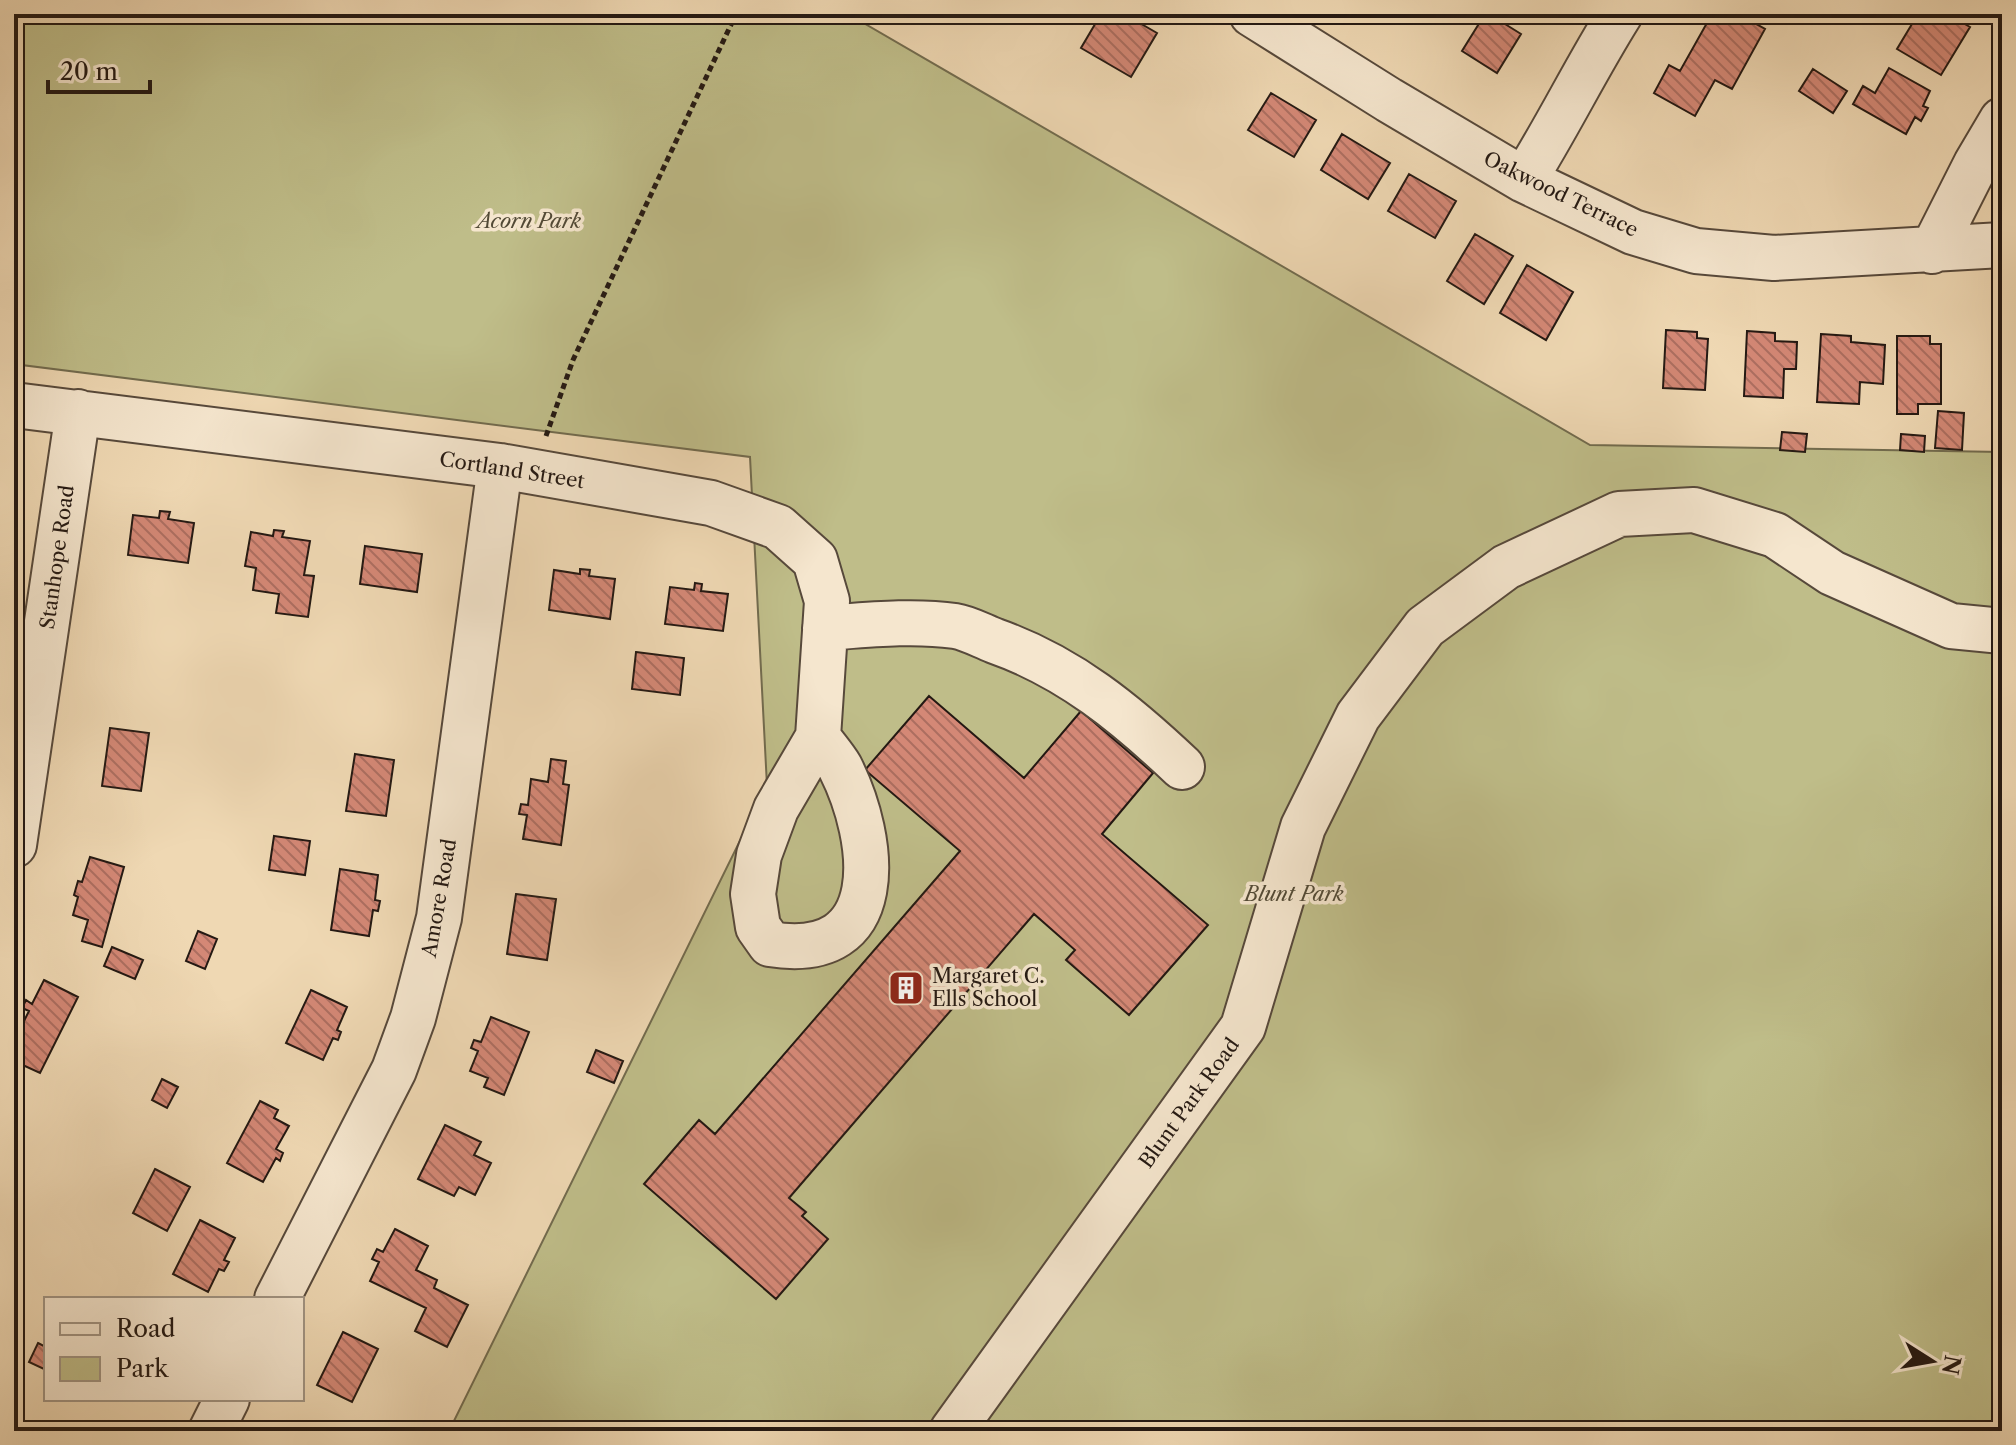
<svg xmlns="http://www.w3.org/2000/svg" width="2016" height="1445" viewBox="0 0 2016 1445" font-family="'Libre Caslon Text',serif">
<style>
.park{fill:#bfbd89;stroke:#726b4e;stroke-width:2}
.building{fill:url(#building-back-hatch);stroke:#241913;stroke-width:2}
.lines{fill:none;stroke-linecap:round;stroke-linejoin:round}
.minor-casing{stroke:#57493b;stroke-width:48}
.path{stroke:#241913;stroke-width:5;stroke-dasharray:6 4;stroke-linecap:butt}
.minor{stroke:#f5e6ce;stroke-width:44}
.labels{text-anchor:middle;stroke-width:7;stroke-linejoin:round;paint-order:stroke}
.street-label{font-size:20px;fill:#241913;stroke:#f5e6ce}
.park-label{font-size:20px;font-style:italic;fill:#524a36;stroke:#f5e6ce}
.poi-label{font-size:20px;fill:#241913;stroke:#f5e6ce;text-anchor:start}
</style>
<defs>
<pattern id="building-back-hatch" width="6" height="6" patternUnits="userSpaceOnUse" patternTransform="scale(2)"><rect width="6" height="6" fill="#d48876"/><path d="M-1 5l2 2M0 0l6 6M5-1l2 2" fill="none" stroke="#ac6e60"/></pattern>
</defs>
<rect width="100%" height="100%" fill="#efd8b3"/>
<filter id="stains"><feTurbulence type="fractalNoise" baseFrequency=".0025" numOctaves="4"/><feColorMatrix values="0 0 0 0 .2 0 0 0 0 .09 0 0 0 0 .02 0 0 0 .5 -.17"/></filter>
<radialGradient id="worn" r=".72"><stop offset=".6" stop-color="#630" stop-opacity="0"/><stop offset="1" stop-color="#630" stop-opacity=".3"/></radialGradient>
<path class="park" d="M14,14h834l742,431 412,7v979h-1553l318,-645 -17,-329 -736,-93z"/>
<path class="building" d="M1101,14h23l33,19 -26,44 -50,-29z
M1485,14h26l-6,10 16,10 -24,39 -35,-22z
M1712,14h26l27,15 -33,60 -17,-9 -20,36 -41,-23 15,-28 11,6z
M1918,14h29l23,13 -29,48 -44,-26z
M1889,68l41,23 -7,15 5,2 -7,13 -6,-4 -9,17 -53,-30 10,-18 12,7z
M1813,69l34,22 -14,22 -34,-22z
M1271,93l45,27 -22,37 -46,-27z
M1342,134l48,29 -22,36 -47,-29z
M1409,174l47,27 -21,37 -47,-27z
M1475,234l38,22 -29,48 -37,-23z
M1527,265l46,27 -27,48 -46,-27z
M1666,330l31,2v6l11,1 -3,51 -42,-2z
M1747,331l28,2v8l22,1 -1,27h-12l-1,29 -39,-2z
M1821,334l30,2v6l34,3 -2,39 -23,-2 -1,22 -42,-2z
M1897,336h33v8h11v60h-23v10h-21z
M2002,359v41l-9,-39z
M1938,411l26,2 -2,37 -27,-2z
M1782,432l25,2 -2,18 -25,-2z
M1901,434l24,2 -1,16 -24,-2z
M160,511l10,1 -2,7 26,4 -6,40 -60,-8 5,-40 26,3z
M274,530l10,1 -2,6 28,4 -6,34 10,1 -6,41 -32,-4 3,-19 -26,-4 3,-22 -11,-2 6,-34 22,4z
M365,546l57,8 -5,38 -57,-8z
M580,569l10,1 -1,6 26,3 -5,40 -61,-9 5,-40 26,4z
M695,583l7,1 -1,7 27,3 -5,37 -58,-7 5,-37 24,3z
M636,652l48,6 -4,37 -48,-6z
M929,696l95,82 57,-67 72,62 -51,61 106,91 -79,90 -63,-55 9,-10 -41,-36 -245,284 17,14 -4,4 26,23 -52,60 -132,-115 55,-64 16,14 245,-283 -95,-81z
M110,728l39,5 -8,58 -39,-5z
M355,754l39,6 -8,56 -40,-5z
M551,759l15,2 -3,23 6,1 -8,60 -38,-6 4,-24 -8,-1 2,-10 7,1 3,-26 17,3z
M274,836l36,5 -5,34 -36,-5z
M90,857l34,10 -22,80 -20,-6 6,-21 -15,-5 5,-18 -4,-2 4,-14 4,1z
M340,869l38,6 -3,25 5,1 -2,10 -5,-1 -4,26 -38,-6z
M516,894l40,5 -9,61 -40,-6z
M198,931l19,8 -12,30 -19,-8z
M112,947l31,13 -8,19 -31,-13z
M44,980l34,17 -38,76 -26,-12v-20l15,-30 -7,-3 4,-8 6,4z
M311,990l36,17 -10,23 4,2 -3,8 -5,-2 -10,22 -37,-17z
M491,1017l38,15 -25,63 -20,-8 4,-9 -18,-7 8,-20 -7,-3 3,-8 7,2z
M596,1050l27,11 -9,22 -27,-11z
M162,1079l16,8 -11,21 -15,-8z
M260,1101l18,9 -4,8 15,8 -13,23 7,4 -3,8 -4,-3 -13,24 -36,-19z
M445,1125l36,17 -7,13 17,8 -16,32 -16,-8 -5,9 -36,-17z
M155,1169l35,18 -23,44 -34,-18z
M200,1220l35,18 -11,22 5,2 -5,9 -5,-2 -11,23 -35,-18z
M395,1229l33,17 -12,24 21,10 -3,8 34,17 -21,42 -32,-16 11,-23 -56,-27 9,-19 -7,-3 5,-10 6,3z
M343,1332l35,17 -26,53 -35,-17z
M38,1343l8,4v23l-17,-8z"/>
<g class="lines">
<defs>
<path id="minor" d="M1252,14l137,86 135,80 109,52 63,19 78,7 228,-13
M1524,180c34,-54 62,-112 96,-166
M1932,251l44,-87 26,-44
M14,405l486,61 211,37 67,24 37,33 12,41 -9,136 -42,72 -17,46 -6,39 5,33 12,17c121,20 107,-104 70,-177 -6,-10 -15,-20 -22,-30
M825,628c42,-3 88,-8 130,-2 13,2 27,10 40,15 74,26 131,73 187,126
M14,845l64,-433
M277,1299l117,-229 19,-52 26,-100 61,-452
M211,1431l16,-32
M952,1431l291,-404 60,-200 55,-111 67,-89 81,-60 113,-53 75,-4 81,25 57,38 119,53 51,5"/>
</defs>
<use href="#minor" class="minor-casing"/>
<path class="path" d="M546,436l27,-76 163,-346"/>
<use href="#minor" class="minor"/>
</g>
<defs>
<symbol id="building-square" viewBox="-11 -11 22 22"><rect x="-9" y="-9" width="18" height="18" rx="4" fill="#8f2418" stroke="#f5e6ce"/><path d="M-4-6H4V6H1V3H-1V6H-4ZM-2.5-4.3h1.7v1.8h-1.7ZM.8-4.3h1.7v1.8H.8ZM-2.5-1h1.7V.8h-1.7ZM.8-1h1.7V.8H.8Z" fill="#fff"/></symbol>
</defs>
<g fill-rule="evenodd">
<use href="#building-square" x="886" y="968" width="40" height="40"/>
</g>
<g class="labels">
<g class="street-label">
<text transform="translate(1561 194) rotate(26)" y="7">Oakwood Terrace</text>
<text transform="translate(512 470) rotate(9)" y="7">Cortland Street</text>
<text transform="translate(57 557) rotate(-82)" y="7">Stanhope Road</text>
<text transform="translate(439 898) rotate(-80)" y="7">Amore Road</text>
<text transform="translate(1189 1103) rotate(-54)" y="7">Blunt Park Road</text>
</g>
<g class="park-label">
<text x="529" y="228">Acorn Park</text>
<text x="1294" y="901">Blunt Park</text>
</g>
<g class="poi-label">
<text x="932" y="983">Margaret C.<tspan x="932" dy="23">Ells School</tspan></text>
</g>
</g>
<rect width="2016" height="1445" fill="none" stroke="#efd8b3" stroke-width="48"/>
<rect x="16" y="16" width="1984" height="1413" fill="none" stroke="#241913" stroke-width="4"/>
<rect x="24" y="24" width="1968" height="1397" fill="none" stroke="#241913" stroke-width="2"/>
<rect x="44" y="1297" width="260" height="104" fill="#f5e6ce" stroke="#a19483" stroke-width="2"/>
<rect x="60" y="1323" width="40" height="12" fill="#f5e6ce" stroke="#a19483" stroke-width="2"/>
<text x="116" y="1337" font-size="24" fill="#241913">Road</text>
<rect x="60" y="1357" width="40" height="24" fill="#bfbd89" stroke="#a19483" stroke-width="2"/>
<text x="116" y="1377" font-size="24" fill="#241913">Park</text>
<g transform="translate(1932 1361) rotate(101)" stroke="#f5e6ce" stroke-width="6" paint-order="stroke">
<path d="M0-6L14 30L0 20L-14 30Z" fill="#241913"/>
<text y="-12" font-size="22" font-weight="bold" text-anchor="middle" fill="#241913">N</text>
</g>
<path d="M48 80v12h102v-12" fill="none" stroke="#241913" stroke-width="4"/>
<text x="60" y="80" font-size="24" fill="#241913" stroke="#f5e6ce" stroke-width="6" paint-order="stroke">20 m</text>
<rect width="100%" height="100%" filter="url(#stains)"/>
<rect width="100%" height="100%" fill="url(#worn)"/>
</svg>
